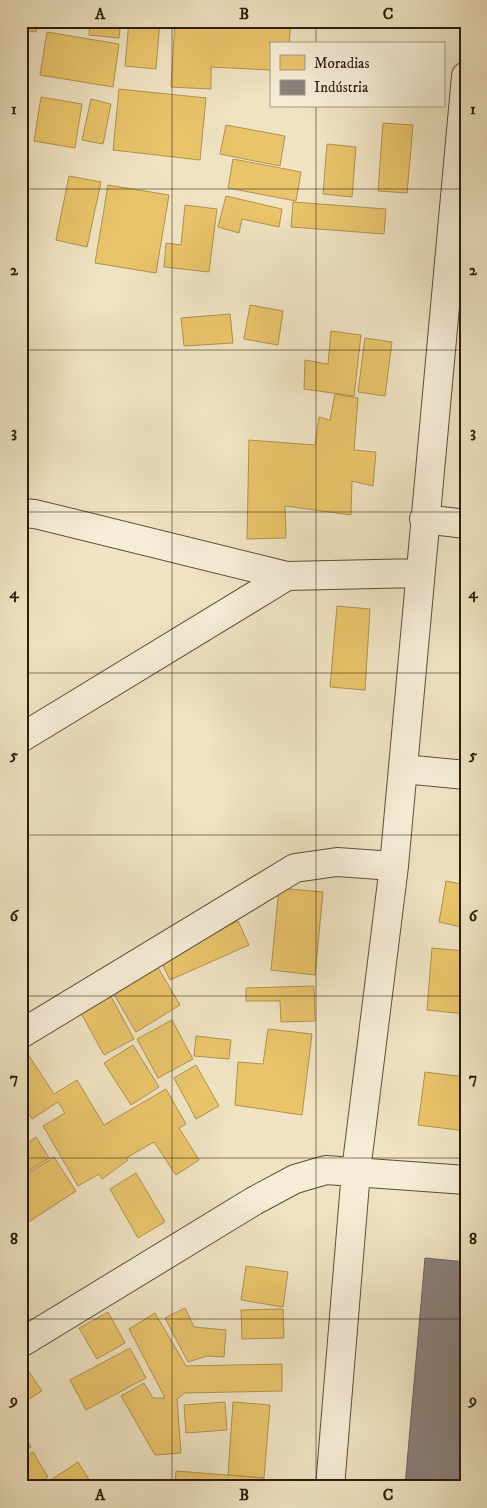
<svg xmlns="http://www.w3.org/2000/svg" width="487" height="1508" viewBox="0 0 487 1508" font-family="'IM FELL DW Pica',serif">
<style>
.homes{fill:#e9c46a;stroke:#b0924e}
.industry{fill:#8a817c;stroke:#6e635b}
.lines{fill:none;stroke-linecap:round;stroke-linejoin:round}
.street-casing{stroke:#5d4e3a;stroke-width:30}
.street{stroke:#f5edd7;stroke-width:28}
.grid{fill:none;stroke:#2c1d0d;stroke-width:1;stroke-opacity:0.55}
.neatline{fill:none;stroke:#2c1d0d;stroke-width:2}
.grid-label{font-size:16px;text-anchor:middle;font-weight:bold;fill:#2c1d0d}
</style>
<rect width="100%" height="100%" fill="#efe3c2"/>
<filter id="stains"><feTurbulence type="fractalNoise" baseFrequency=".004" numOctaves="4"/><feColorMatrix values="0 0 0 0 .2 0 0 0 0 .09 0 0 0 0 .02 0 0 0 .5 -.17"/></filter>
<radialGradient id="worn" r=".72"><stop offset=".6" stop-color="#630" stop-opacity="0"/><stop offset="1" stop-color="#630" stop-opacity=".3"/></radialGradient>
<path class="homes" d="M21,21h16l-1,11 -15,-2z
M90,21h31l-2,17 -30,-3z
M129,21h31l-4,48 -31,-3z
M175,21h116l-2,23h-18v26l-60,-3v22l-40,-2z
M47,32l72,12 -6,43 -73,-12z
M21,44l5,1 -5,29z
M119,89l87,9 -6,62 -87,-10z
M41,97l41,7 -7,44 -41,-7z
M91,99l20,5 -8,40 -21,-4z
M383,123l30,2 -6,68 -29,-2z
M226,125l59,11 -5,30 -60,-12z
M327,144l29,3 -4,50 -29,-3z
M233,159l68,13 -5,29 -68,-13z
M69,176l32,6 -14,65 -31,-7z
M108,185l61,10 -13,78 -61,-10z
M226,196l56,13 -3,18 -37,-8 -3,14 -21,-6z
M293,202l93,7 -2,25 -93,-7z
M185,205l32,4 -8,63 -45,-5 2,-24 15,2z
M250,305l33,6 -5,34 -34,-6z
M230,314l3,29 -49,3 -3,-28z
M331,331l30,4 -7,61 -50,-7 1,-29 23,4z
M365,338l27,4 -7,54 -27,-4z
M335,394l23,4 -4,52 22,2 -3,34 -21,-5 -1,34 -66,-9 1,32 -39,1 2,-99 66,5 4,-28 11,3z
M337,606l33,3 -5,81 -35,-3z
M446,881l20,4v43l-27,-6z
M279,888l44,4 -8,83 -44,-5z
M238,921l11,24 -79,35 -11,-23z
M432,948l34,3v63l-39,-4z
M153,959l27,46 -44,27 -27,-46z
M314,986l1,35 -34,1 -1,-21h-34v-13z
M107,989l27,50 -30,16 -27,-49z
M172,1020l21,39 -35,19 -21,-39z
M268,1029l44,5 -10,81 -67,-10 3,-43 25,2z
M196,1036l35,4 -2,19 -35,-3z
M133,1045l26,42 -28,18 -27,-42z
M24,1048l30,46 23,-14 27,45 62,-36 20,35 -7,4 20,32 -23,15 -22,-33 -28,16 2,2 -26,19 -3,-5 -21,12 -35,-60 22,-13 -7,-11 -26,17 -11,-16v-53z
M196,1065l23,41 -23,13 -22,-41z
M425,1072l41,5v54l-48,-6z
M36,1137l13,21 -24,15 -4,-6v-20z
M54,1157l22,34 -55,36v-49z
M136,1173l29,49 -27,16 -28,-49z
M246,1266l42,6 -5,35 -42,-7z
M185,1308l9,19 32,3 -2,27 -17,-1 -19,6 -23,-44z
M283,1309l1,29 -42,1 -1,-29z
M108,1312l17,31 -28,16 -18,-31z
M155,1313l31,53 96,-2v27l-97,2 -8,6 4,54 -26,2 -34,-59 23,-13 9,15h12l-36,-69z
M130,1348l16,30 -60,32 -16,-30z
M25,1366l17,25 -21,13v-36z
M225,1402l2,28 -41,3 -2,-28z
M233,1402l37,3 -6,73 -36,-3z
M21,1430l10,17 -10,6z
M33,1452l15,25 -16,10h-11v-28z
M78,1462l15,24 -2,1h-51z
M176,1471l88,7v9h-89z"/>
<path class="industry" d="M425,1258l41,4v225l-61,-1z"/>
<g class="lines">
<defs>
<path id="street" d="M21,513l14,1 252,62
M424,519l42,5
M21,738l266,-162 133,-3
M403,769l63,6
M21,1034l274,-166 42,-6 57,4
M21,1343l233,-142 41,-22 31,-9 140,10
M330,1487l26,-316 38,-305 72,-790"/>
</defs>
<use href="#street" class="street-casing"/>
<use href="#street" class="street"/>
</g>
<path class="grid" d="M172,21v1466M316,21v23M316,106v1381M21,189h445M21,350h445M21,512h445M21,673h445M21,835h445M21,996h445M21,1158h445M21,1319h445"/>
<rect width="487" height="1508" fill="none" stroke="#efe3c2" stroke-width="55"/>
<rect x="270" y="42" width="175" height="65" fill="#f5edd7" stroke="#a59a86"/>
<rect x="280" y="55" width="25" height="15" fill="#e9c46a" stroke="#a59a86"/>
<text x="314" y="68" font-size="15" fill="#2c1d0d">Moradias</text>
<rect x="280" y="80" width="25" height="15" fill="#8a817c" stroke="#a59a86"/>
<text x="314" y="92" font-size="15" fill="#2c1d0d">Indústria</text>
<rect x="28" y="28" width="432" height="1452" class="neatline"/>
<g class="grid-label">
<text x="100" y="19">A</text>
<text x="244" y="19">B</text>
<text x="388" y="19">C</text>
<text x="14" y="114">1</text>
<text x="473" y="114">1</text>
<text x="14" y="275">2</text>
<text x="473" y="275">2</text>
<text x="14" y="437">3</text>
<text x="473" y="437">3</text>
<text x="14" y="598">4</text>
<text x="473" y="598">4</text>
<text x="14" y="760">5</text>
<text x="473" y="760">5</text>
<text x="14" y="921">6</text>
<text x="473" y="921">6</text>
<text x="14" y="1083">7</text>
<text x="473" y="1083">7</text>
<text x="14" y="1244">8</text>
<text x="473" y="1244">8</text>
<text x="14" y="1405">9</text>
<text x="473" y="1405">9</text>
<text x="100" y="1500">A</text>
<text x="244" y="1500">B</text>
<text x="388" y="1500">C</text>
</g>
<rect width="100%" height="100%" filter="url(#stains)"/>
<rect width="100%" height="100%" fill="url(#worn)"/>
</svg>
